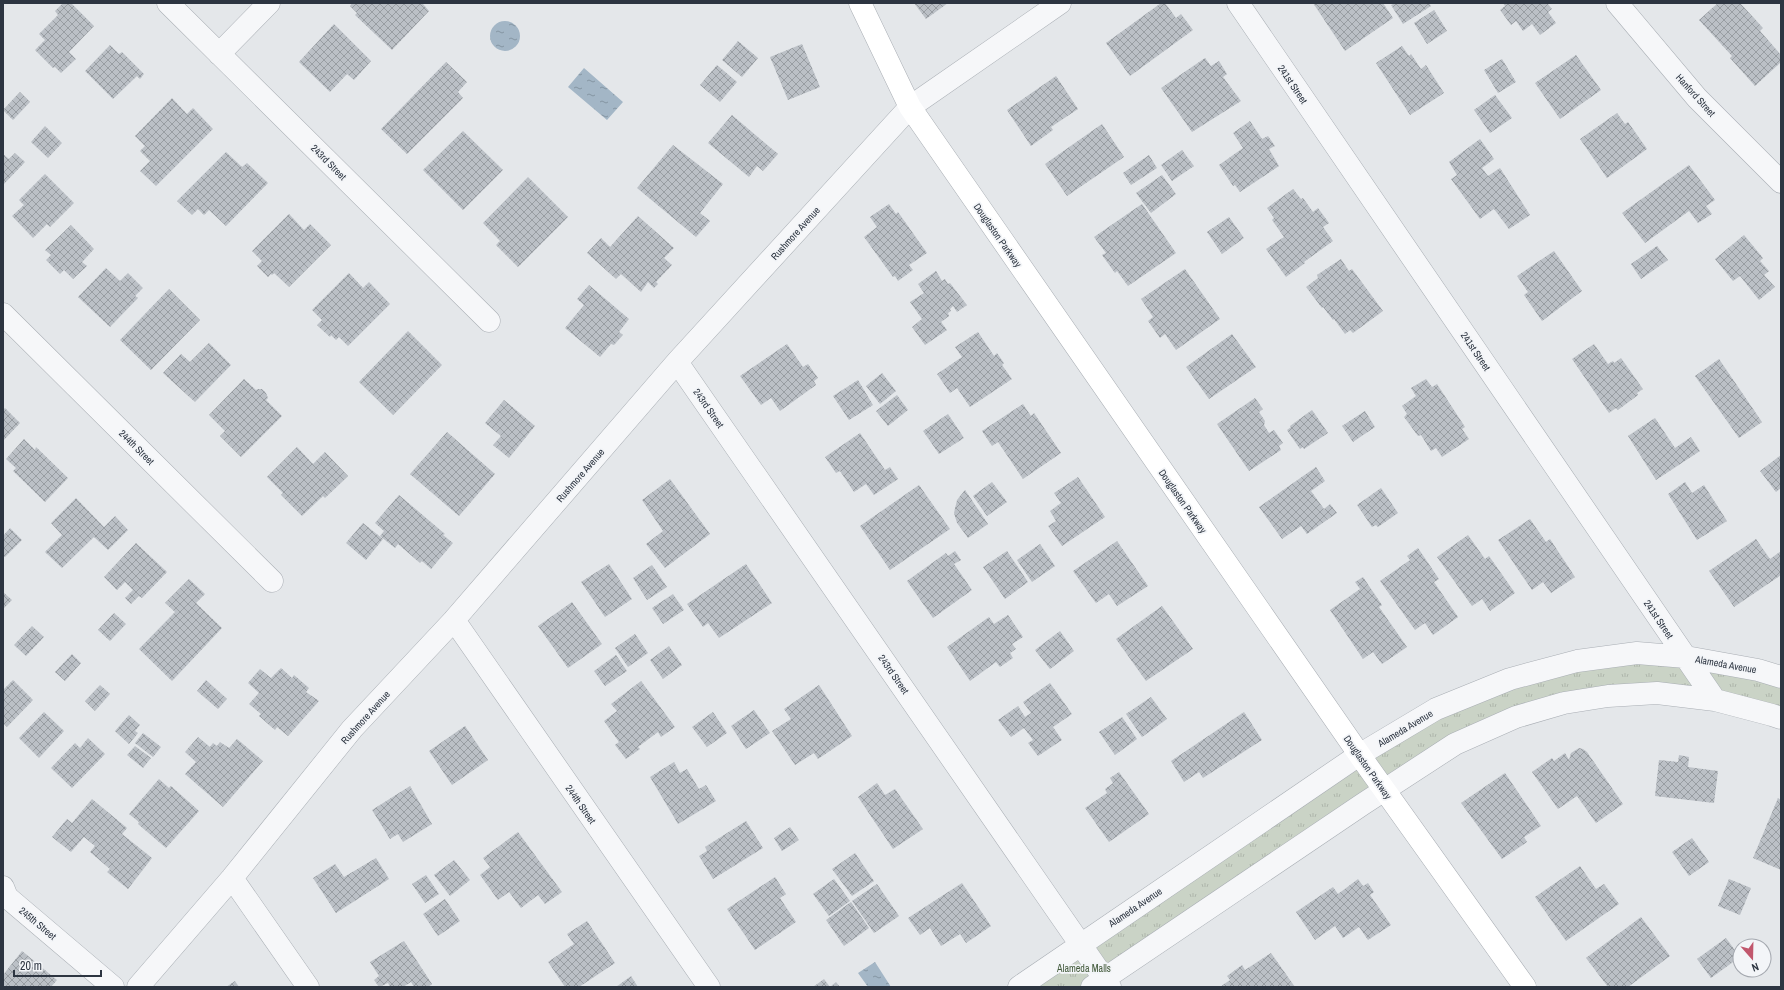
<svg xmlns="http://www.w3.org/2000/svg" width="1784" height="990" viewBox="0 0 1784 990" font-family="'Archivo Narrow',sans-serif">
<style>
.park{fill:url(#park-tufts)}
.water{fill:url(#water-ripples)}
.building{fill:url(#building-cross-hatch)}
.lines{fill:none;stroke-linecap:round;stroke-linejoin:round}
.street-casing{stroke:#a9aeb4;stroke-width:23}
.secondary-casing{stroke:#a9aeb4;stroke-width:23}
.street{stroke:#f6f7f9;stroke-width:22}
.secondary{stroke:#fff;stroke-width:22}
.labels{text-anchor:middle;stroke-width:3.5;stroke-linejoin:round;paint-order:stroke}
.street-label{font-size:10px;fill:#2d3541;stroke:#f3f5f8}
.park-label{font-size:10px;fill:#445b3c;stroke:#f3f5f8}
</style>
<defs>
<pattern id="park-tufts" width="24" height="20" patternUnits="userSpaceOnUse"><rect width="24" height="20" fill="#cad3c6"/><path d="M3 7l-1-3M5 7V3M7 7l1-3M15 17l-1-3M17 17v-4M19 17l1-3" fill="none" stroke="#aeb6ab"/></pattern>
<pattern id="water-ripples" width="26" height="14" patternUnits="userSpaceOnUse"><rect width="26" height="14" fill="#a3b6c6"/><path d="M2 4q2-2 4 0t4 0M15 11q2-2 4 0t4 0" fill="none" stroke="#8595a2"/></pattern>
<pattern id="building-cross-hatch" width="8" height="8" patternUnits="userSpaceOnUse"><rect width="8" height="8" fill="#bbc0c6"/><path d="M0 0l8 8M0 8l8-8" fill="none" stroke="#989da2"/></pattern>
</defs>
<rect width="100%" height="100%" fill="#e4e7ea"/>
<path class="park" d="M1639,660l142,23v26l-129,-24 -182,45 -386,257h-55l346,-233 85,-46 116,-40z"/>
<path class="water" d="M490 36a15 15 0 1 1 30 0a15 15 0 1 1-30 0Z
M584,68l39,34 -16,18 -39,-33z
M875,962l16,25h-23l-10,-14z"/>
<path class="building" d="M63,3h8l23,23 -25,26 7,7 -15,14 -6,-6 -2,1 -18,-18 10,-10 -6,-6 19,-19 -3,-4z
M352,3h72l-1,1 6,7 -37,39 -37,-35 2,-2 -7,-7z
M914,3h34l-22,16z
M1161,3h4l11,15 5,-4 12,16 -63,46 -24,-33z
M1313,3h70l10,15 -48,33z
M1395,3h34l2,3 -28,18 -12,-19z
M1503,3h44l5,6 -4,3 8,11 -16,12 -8,-11 -9,7 -7,-10 -5,4 -11,-15 5,-4z
M1718,3h22l23,25 -3,3 21,24v7l-26,24 -25,-28 2,-2 -33,-36z
M1434,10l13,21 -20,13 -13,-21z
M334,24l37,37 -17,19 -7,-6 -17,18 -31,-30z
M738,41l20,17 -16,19 -20,-17z
M802,44l18,43 -32,13 -18,-43z
M110,45l9,9 3,-2 22,22 -4,5 -3,-3 -24,23 -28,-28z
M1402,46l7,10 2,-2 10,15 5,-4 18,28 -34,22 -34,-52z
M1576,55l25,35 -41,29 -25,-36z
M1205,58l6,8 8,-5 8,13 -4,3 18,24 -49,31 -31,-44z
M1502,59l14,23 -18,11 -14,-23z
M446,62l21,20 -9,10 5,6 -56,56 -26,-25z
M717,65l20,17 -17,20 -20,-17z
M1056,76l22,33 -27,18 2,3 -22,16 -24,-36z
M20,92l10,10 -17,18 -10,-10z
M1495,95l17,23 -22,15 -16,-23z
M172,98l15,16 6,-6 20,21 -57,57 -16,-15 10,-10 -10,-10 5,-5 -10,-10z
M1617,113l8,11 3,-2 19,27 -40,29 -27,-39z
M732,115l46,39 -15,17 -6,-5 -8,11 -41,-34z
M1250,121l12,18 6,-3 7,10 -6,3 10,17 -39,26 -5,-7 -2,1 -14,-21 24,-17 -10,-15z
M1102,124l22,33 -57,39 -22,-32z
M45,126l17,17 -14,15 -17,-16z
M463,131l40,39 -40,40 -40,-40z
M1480,139l14,20 -12,9 6,8 12,-8 30,47 -21,14 -15,-20 -14,10 -29,-40 6,-4 -8,-13z
M673,145l50,39 -23,29 10,8 -14,16 -59,-49z
M1182,150l12,16 -22,15 -11,-16z
M226,152l16,15 5,-4 21,20 -42,43 -17,-16 -5,5 -6,-6 -6,6 -15,-14z
M15,153l10,9 -22,23v-31l6,5z
M1149,155l8,13 -26,17 -8,-12z
M1689,165l26,35 -9,6 6,8 -14,9 -9,-12 -44,32 -23,-30z
M45,174l29,29 -24,24 -3,-3 -14,14 -21,-22 12,-11 -5,-5z
M1162,175l14,19 -25,19 -15,-20z
M528,177l40,40 -50,50 -22,-22 4,-4 -17,-18z
M1293,189l8,10 2,-1 10,14 5,-4 11,15 -6,4 10,14 -29,21 1,1 -19,14 -20,-28 18,-12 -12,-17 2,-2 -7,-10z
M889,204l7,10 2,-2 29,41 -18,12 4,5 -15,11 -3,-5 -2,1 -29,-40 13,-10 -7,-10z
M1142,204l34,49 -48,33 -11,-15 -2,2 -13,-18 4,-2 -12,-16z
M289,214l15,16 6,-6 21,21 -42,42 -15,-14 -2,2 -1,-1 -3,3 -11,-11 5,-5 -10,-10z
M638,216l36,32 -10,10 8,7 -16,17 2,2 -4,4 -6,-6 -7,10 -20,-18 -5,5 -29,-26 14,-15 9,9z
M1229,217l15,21 -22,16 -15,-22z
M71,225l23,24 -12,13 5,4 -14,13 -9,-9 -4,4 -14,-14 5,-5 -6,-5z
M1744,235l19,23 -3,3 9,10 -5,4 11,12 -16,13 -19,-24 -7,5 -18,-22z
M1657,246l11,14 -27,19 -10,-15z
M1554,251l28,40 -40,30 -18,-26 4,-3 -11,-16z
M1341,259l8,12 3,-2 31,42 -30,22 -3,-3 -5,4 -11,-15 -1,1 -10,-13 -1,1 -16,-21 12,-9 -1,-3z
M106,268l14,13 8,-8 15,15 -8,8 3,2 -28,29 -32,-30z
M1185,269l35,50 -44,31 -11,-16 -5,4 -12,-17 5,-4 -12,-18z
M936,271l6,10 3,-2 3,5 2,-1 17,22 -10,7 -4,-6 -3,3 1,2 -3,2 1,3 -8,6 6,8 -22,15 -13,-18 10,-8 -12,-17 14,-9 -6,-9z
M349,273l14,15 6,-6 21,22 -42,42 -9,-9 -3,3 -5,-5 -1,2 -13,-12 5,-5 -10,-10z
M589,285l40,34 -10,13 4,3 -9,10 -3,-1 -11,13 -35,-29 19,-23 -7,-6z
M169,289l31,31 -49,50 -31,-30z
M408,331l34,34 -49,50 -34,-33z
M978,332l16,24 3,-3 7,10 -2,2 10,14 -42,28 -13,-19 -7,5 -13,-19 25,-17 -7,-10z
M1232,334l24,33 -47,32 -23,-32z
M209,343l22,22 -36,37 -32,-29 18,-19 9,8z
M787,344l16,23 5,-3 10,14 -4,3 2,4 -36,26 -9,-13 -10,7 -21,-29z
M1594,344l14,20 5,-3 1,2 7,-5 22,31 -6,4 1,2 -20,15 -2,-2 -7,5 -37,-54z
M1719,359l43,63 -23,16 -44,-62z
M882,373l14,18 -16,13 -14,-18z
M244,379l12,11 2,-1h4l4,4 2,5 -2,2 16,16 -41,41 -21,-21 5,-5 -16,-16z
M1426,379l6,8 5,-3 28,43 -3,2 7,10 -27,18 -6,-9 -5,3 -10,-16 -3,1 -14,-19 3,-3 -5,-8 14,-10 -5,-8z
M858,380l15,25 -24,15 -16,-24z
M897,395l11,15 -20,16 -12,-15z
M1255,398l8,11 -4,3 6,9 -1,4 5,8 5,-3 9,13 -4,3 2,4 -32,21 -32,-47z
M504,400l31,26 -26,32 -16,-13 8,-9 -16,-13z
M1023,404l8,12 3,-3 27,40 -38,26 -25,-37 -6,4 -10,-15z
M5,408l15,15 -17,18v-31z
M1312,410l16,23 -24,16 -1,-2 -3,2 -13,-19 4,-3 -1,-1z
M1365,411l10,16 -22,15 -11,-16z
M948,414l16,24 -25,16 -16,-23z
M1655,418l20,30 16,-11 9,14 -44,29 -28,-44z
M447,432l48,42 -36,42 -49,-42z
M860,433l25,37 5,-3 8,12 -24,16 -8,-11 -12,8 -14,-21 -4,2 -11,-16z
M24,439l11,11 1,-3 32,31 -23,24 -32,-31 3,-3 -10,-9z
M297,447l16,17 12,-12 23,24 -23,22 -2,-2 -21,20 -21,-21 2,-2 -16,-16z
M1781,455v33l-5,4 -16,-21z
M1316,467l9,14 -14,10 13,18 6,-5 7,9 -30,21 -6,-8 -19,13 -23,-32z
M1078,477l27,40 -43,29 -14,-20 8,-5 -6,-10 11,-8 -7,-10z
M670,479l40,55 -45,34 -19,-24 17,-13 -21,-31z
M992,482l15,20 -20,14 -14,-20z
M1685,482l7,11 12,-8 23,36 -30,19 -29,-46z
M919,485l31,44 -60,41 -30,-44z
M1381,488l17,25 -20,14 -2,-2 -4,2 -15,-22z
M965,490l23,34 -20,14 -11,-15 -3,-10 3,-13z
M399,495l46,39 -2,1 10,8 -22,26 -9,-8 -2,2 -22,-19 -3,4 -15,-12 4,-5 -9,-8z
M76,498l28,29 11,-11 13,14 -20,20 -14,-13 -32,31 -17,-16 17,-17 -11,-12z
M1530,519l16,23 4,-3 25,38 -24,16 -8,-11 -11,8 -34,-50z
M363,523l20,16 -17,21 -20,-17z
M10,528l12,12 -17,17 -2,-2v-19z
M1468,535l17,24 4,-3 26,37 -25,18 -8,-12 -10,7 -35,-49z
M1756,539l14,20 11,-8v24l-47,32 -25,-36z
M1117,541l31,45 -31,20 -8,-12 -13,9 -23,-32z
M136,543l31,29 -25,26 -3,-2 -8,8 -6,-6 8,-8 -8,-8 -8,8 -13,-13z
M1040,544l15,22 -23,16 -15,-22z
M1418,548l21,31 -5,3 24,35 -25,18 -8,-12 -10,7 -35,-49 30,-21 -3,-4z
M955,551l6,9 -7,4 18,26 -39,28 -26,-37 39,-28 2,3z
M1007,551l21,31 -23,17 -22,-32z
M609,564l23,35 -27,18 -24,-35z
M746,564l26,39 -53,35 -11,-15 -5,4 -16,-23z
M652,565l15,22 -20,13 -14,-22z
M1363,577l19,28 -3,2 28,40 -25,17 -9,-12 -10,7 -33,-49 30,-21 -5,-7z
M189,579l16,15 -9,9 26,25 -50,53 -33,-32 36,-37 -10,-9z
M3,592l9,8 -9,9z
M673,594l11,16 -21,14 -11,-16z
M572,602l30,42 -34,24 -30,-42z
M1162,606l31,43 -47,32 -30,-42z
M114,613l12,11 -16,17 -12,-11z
M1008,615l15,22 -11,7 4,5 -6,4 3,5 -13,9 -4,-5 -26,19 -23,-34 42,-30 5,7z
M32,626l12,11 -18,19 -12,-11z
M1060,631l14,20 -24,18 -15,-19z
M635,634l13,19 -20,14 -13,-19z
M669,646l13,19 -19,14 -13,-19z
M72,654l9,9 -16,18 -10,-9z
M616,655l11,16 -22,15 -11,-15z
M281,668l11,10 2,-3 15,13 -3,4 13,9 -31,35 -11,-9 -2,3 -16,-14 2,-2 -12,-10 10,-11 -11,-10 12,-14 11,9z
M13,680l20,20 -26,27 -4,-4v-33z
M206,680l21,19 -9,10 -21,-18z
M641,681l34,46 -14,10 -3,-5 -20,15 2,2 -14,10 -11,-14 4,-3 -15,-21 13,-10 -6,-7z
M1050,683l22,31 -19,13 9,13 -24,16 -10,-13 5,-3 -9,-12 -13,9 -13,-17 20,-14 7,11 6,-4 -8,-11z
M100,685l10,9 -15,17 -10,-10z
M819,685l33,51 -34,23 -4,-6 -19,12 -23,-34 19,-12 -7,-10z
M1151,697l16,22 -25,18 -16,-23z
M754,710l16,23 -24,16 -15,-23z
M44,712l20,19 -25,27 -20,-20z
M713,712l14,21 -20,14 -15,-20z
M1244,712l18,28 -59,38 -4,-6 -15,10 -13,-21z
M129,715l11,10 -5,6 3,2 -9,11 -14,-13z
M1122,717l15,22 -22,16 -16,-23z
M465,726l23,34 -36,25 -23,-34z
M143,733l18,14 -8,10 -18,-14z
M198,737l12,10 3,-4 4,3 3,-4 9,6 8,-9 26,22 -40,46 -38,-33 11,-12 -11,-10z
M88,738l17,16 -33,34 -21,-20 24,-25 5,5z
M135,746l16,12 -8,10 -16,-13z
M1579,748l4,1 4,3 36,52 -27,19 -19,-27 -19,13 -26,-37 20,-14 2,3 11,-8 4,7 2,-7z
M1679,755l10,2 -1,10 30,4 -4,32 -59,-7 4,-36 19,2z
M674,762l6,11 7,-4 12,20 7,-4 10,16 -38,23 -28,-47z
M1119,772l30,42 -40,28 -24,-34 22,-15 -2,-4 8,-6 -3,-5z
M1505,773l36,53 -17,11 3,5 -25,17 -41,-56z
M159,779l10,9 2,-2 28,25 -33,37 -28,-24 1,-2 -10,-8z
M877,783l8,12 10,-6 28,40 -30,20 -35,-52z
M410,786l22,38 -29,18 -5,-8 -8,5 -18,-29z
M1778,798l3,2v70l-28,-12z
M92,799l35,29 -5,6 30,24 -24,31 -21,-17 3,-3 -20,-17 5,-6 -11,-9 -13,15 -19,-15 15,-18 5,4z
M746,821l17,27 -50,31 -14,-23 8,-5 -2,-4z
M790,827l9,13 -17,11 -8,-13z
M518,832l44,60 -17,12 -7,-9 -17,13 -12,-16 -11,8 -18,-25 10,-8 -7,-9z
M1692,838l17,24 -20,14 -17,-24z
M855,853l19,28 -22,15 -20,-27z
M376,858l13,21 -53,34 -23,-35 22,-14 9,13z
M454,860l16,20 -20,16 -16,-21z
M1580,866l16,23 8,-5 15,20 -53,37 -31,-44z
M426,875l13,19 -14,9 -13,-19z
M775,877l11,17 -6,4 16,24 -41,28 -28,-41z
M834,879l16,22 -21,15 -16,-22z
M1358,879l5,7 5,-3 6,9 -4,3 21,30 -23,15 -9,-13 -16,11 -8,-12 -20,14 -19,-28 37,-25 5,7z
M1729,879l22,9 -11,27 -22,-9z
M962,883l29,43 -25,17 -6,-9 -19,12 -11,-18 -10,7 -12,-17z
M877,884l22,32 -25,17 -22,-32z
M445,899l15,22 -22,15 -15,-22z
M851,902l18,26 -25,18 -18,-26z
M1641,917l29,39 -42,31h-20l-22,-29z
M587,921l28,42 -36,24h-14l-17,-25 26,-18 -7,-10z
M1726,938l14,19 -29,21 -14,-19z
M404,941l28,43 -4,3h-14l-3,-5 -8,5h-13l-2,-4 -9,4 -5,-7 5,-4 -9,-14z
M22,951l35,29 -6,7h-48v-12z
M1271,953l24,34h-75l10,-7 -3,-4 15,-11 3,5z
M631,976l7,11h-22z
M824,979l6,8 6,-5 4,5h-27z
M235,981l4,6h-13z"/>
<g class="lines">
<defs>
<path id="street" d="M168,3l321,318
M1238,3l477,697
M1617,3l80,95 84,84
M219,54l50,-51
M3,314l269,267
M677,362l433,625
M454,620l255,367
M232,878l76,109
M3,887l4,10 106,90
M138,987l94,-109 120,-149 102,-109 223,-258 233,-255 150,-104
M1019,987l340,-232 77,-46 74,-30 67,-18 60,-8 49,4 72,13 23,7
M1092,987l271,-183 92,-60 61,-27 48,-14 44,-7 49,-3 58,7 57,15 9,3"/>
<path id="secondary" d="M860,3l50,104 458,660 157,220"/>
</defs>
<use href="#street" class="street-casing"/>
<use href="#secondary" class="secondary-casing"/>
<use href="#street" class="street"/>
<use href="#secondary" class="secondary"/>
</g>
<g class="labels">
<g class="street-label">
<text transform="translate(1293 84) rotate(56)" y="4">241st Street</text>
<text transform="translate(1696 95) rotate(48)" y="4">Hanford Street</text>
<text transform="translate(329 162) rotate(45)" y="4">243rd Street</text>
<text transform="translate(795 233) rotate(-48)" y="4">Rushmore Avenue</text>
<text transform="translate(998 235) rotate(55)" y="4">Douglaston Parkway</text>
<text transform="translate(1476 351) rotate(56)" y="4">241st Street</text>
<text transform="translate(709 408) rotate(55)" y="4">243rd Street</text>
<text transform="translate(137 447) rotate(45)" y="4">244th Street</text>
<text transform="translate(580 475) rotate(-49)" y="4">Rushmore Avenue</text>
<text transform="translate(1183 501) rotate(55)" y="4">Douglaston Parkway</text>
<text transform="translate(1659 619) rotate(56)" y="4">241st Street</text>
<text transform="translate(1726 664) rotate(10)" y="4">Alameda Avenue</text>
<text transform="translate(894 674) rotate(55)" y="4">243rd Street</text>
<text transform="translate(365 717) rotate(-48)" y="4">Rushmore Avenue</text>
<text transform="translate(1405 728) rotate(-31)" y="4">Alameda Avenue</text>
<text transform="translate(1368 767) rotate(55)" y="4">Douglaston Parkway</text>
<text transform="translate(581 804) rotate(55)" y="4">244th Street</text>
<text transform="translate(1135 907) rotate(-34)" y="4">Alameda Avenue</text>
<text transform="translate(38 923) rotate(40)" y="4">245th Street</text>
</g>
<g class="park-label">
<text x="1084" y="972">Alameda Malls</text>
</g>
</g>
<rect width="1784" height="990" fill="none" stroke="#2d3541" stroke-width="8"/>
<g transform="translate(1752 958) rotate(160)"><circle r="19" fill="#f3f5f8" stroke="#a4a8af"/>
<path d="M0-3L7 15L0 10L-7 15Z" fill="#c1576d"/>
<text y="-6" font-size="11" font-weight="bold" text-anchor="middle" fill="#2d3541">N</text>
</g>
<path d="M14 970v6h87v-6" fill="none" stroke="#2d3541" stroke-width="2"/>
<text x="20" y="970" font-size="12" fill="#2d3541" stroke="#f3f5f8" stroke-width="3" paint-order="stroke">20 m</text>
</svg>
